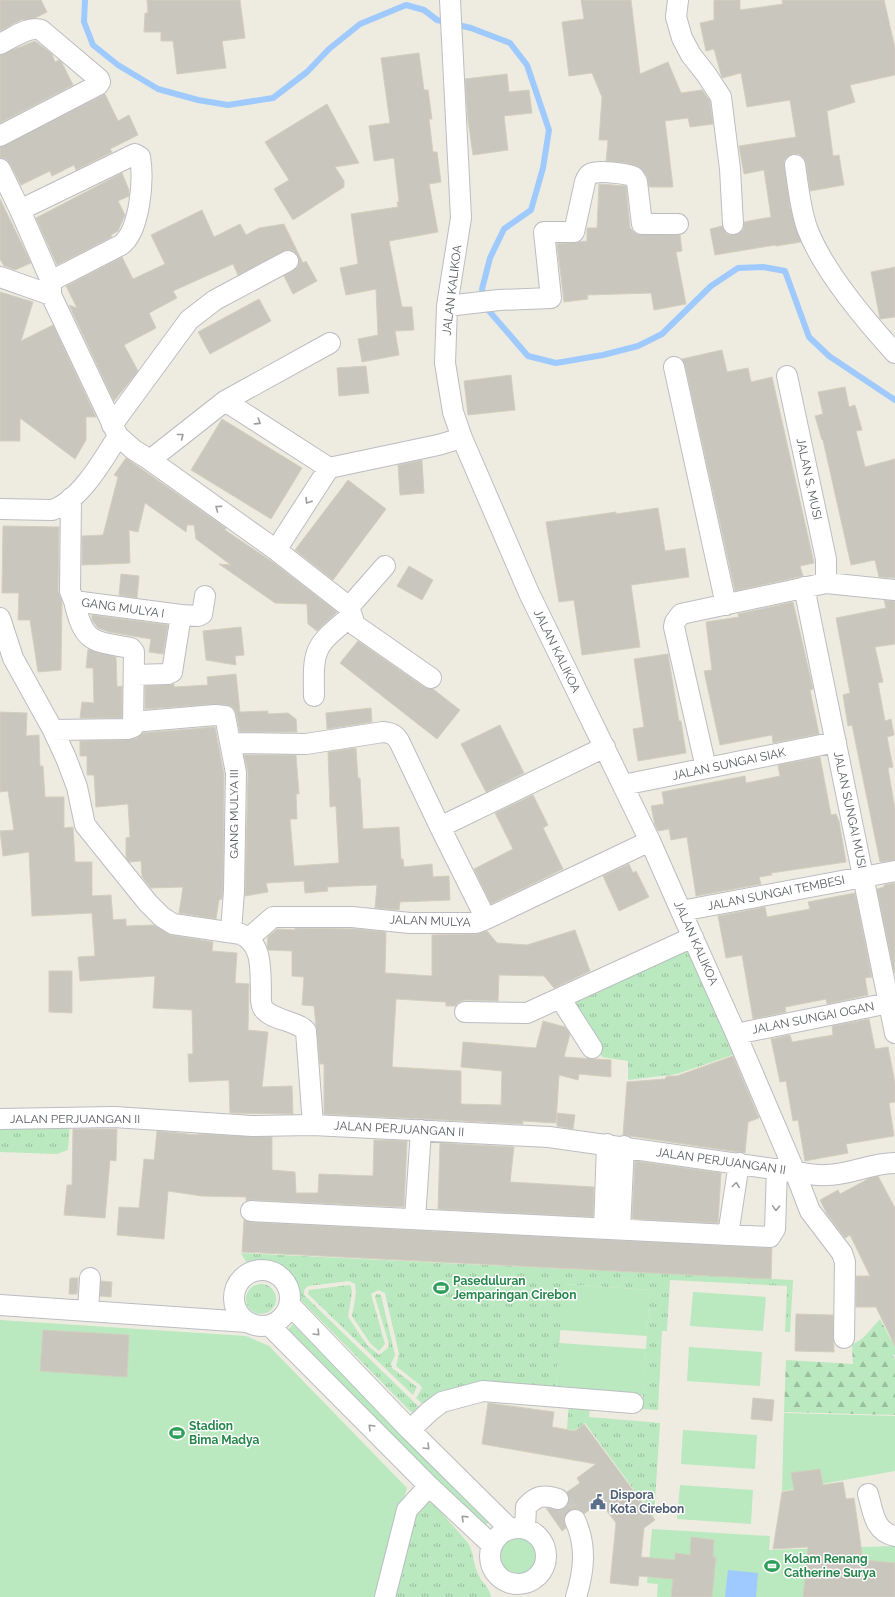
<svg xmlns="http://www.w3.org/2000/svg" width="895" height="1597" viewBox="0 0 895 1597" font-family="Raleway,sans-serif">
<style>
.grass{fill:url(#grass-tufts);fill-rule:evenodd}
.forest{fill:url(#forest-firs)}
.garden{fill:#bae8bf}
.water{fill:#9fcaff}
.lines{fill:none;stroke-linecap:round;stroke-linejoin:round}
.stream{stroke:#9fcaff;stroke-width:6}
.building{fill:#c9c6bd;stroke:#d3cfbe}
.minor-tunnel{stroke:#c9c8c1;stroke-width:20;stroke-dasharray:20 10;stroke-linecap:butt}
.minor-casing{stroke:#bbbdc3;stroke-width:22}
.minor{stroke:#fff;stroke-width:20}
.oneway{stroke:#9b9da1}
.labels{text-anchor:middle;stroke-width:3;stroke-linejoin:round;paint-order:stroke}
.street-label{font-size:12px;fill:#595c63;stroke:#fff}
.leisure-label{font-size:12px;font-weight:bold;fill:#27864d;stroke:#fff;text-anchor:start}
.service-label{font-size:12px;font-weight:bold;fill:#4e5e75;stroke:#fff;text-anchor:start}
</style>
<defs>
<pattern id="grass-tufts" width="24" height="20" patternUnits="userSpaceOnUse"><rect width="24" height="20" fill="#bae8bf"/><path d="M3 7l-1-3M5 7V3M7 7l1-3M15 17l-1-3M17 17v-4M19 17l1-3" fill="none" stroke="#9abf9f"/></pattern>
<pattern id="forest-firs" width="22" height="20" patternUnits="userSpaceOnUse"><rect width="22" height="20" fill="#bae8bf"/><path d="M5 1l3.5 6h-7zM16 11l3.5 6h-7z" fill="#9abf9f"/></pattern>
</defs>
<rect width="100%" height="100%" fill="#eeece0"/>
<path class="grass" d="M683,949l7,1 48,103 -61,21 -49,6v-19l-26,-4 -33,-53z
M70,1124l-2,26 -11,4 -57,-2v-27z
M241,1253l552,27 -3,52h-5l2,-46 -117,-6 -3,51h-5l-4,79 -16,-1 8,-119 -86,-6 -8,103 -41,-2 -100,31 -115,-117c-5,-30 -23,-47 -54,-37zM349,1281l6,3 1,10 -4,22 18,27 9,8 6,-7 -14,-50 7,-4 7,3 14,61 -3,12 24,19 2,3 -6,10 8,7 -3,4 -117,-114v-5l4,-4z
M246 1299a15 15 0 1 1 30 0a15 15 0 1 1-30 0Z
M349,1285l2,1 1,7 -4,24 19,28 12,10 9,-7 1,-4 -14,-47 1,-3 5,1 14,60 -4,9 1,4 25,19 -4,8 -105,-101 1,-4z
M569,1401l21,2 -1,14 71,6 -6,94 -69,-94 -10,7 -8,-1z
M429,1502l5,2 34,39c6,10 5,22 11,33 3,7 11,12 12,21h-101l23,-84 10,-9z"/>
<path class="forest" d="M880,1319l11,21 4,-1v15l-2,1 2,5v55l-111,-3 2,-52 67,4 -1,-19 11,-7z"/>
<path class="garden" d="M563,1284l87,6 -3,46 -87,-6z
M693,1292l73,5 -3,34 -73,-5z
M0,1320l246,16 23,10 138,142 -32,109h-375z
M293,1324l196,198 -5,5 -196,-197z
M559,1343l87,6 -3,46 -87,-6z
M689,1347l73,5 -2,34 -73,-5z
M784,1413l111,3v55l-113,20z
M683,1430l74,5 -2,34 -74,-5z
M680,1485l73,5 -2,34 -74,-5z
M652,1529l118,7 -1,14 126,-4v51h-238l1,-13 -11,-1z
M497 1557a21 21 0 1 1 42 0a21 21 0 1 1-42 0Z"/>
<path class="water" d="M728,1570l30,3 -2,24h-31z"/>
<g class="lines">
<path class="stream" d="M85,0l-1,22 9,23 25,20 40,24 40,11 30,5 45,-7 34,-26 22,-23 31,-25 46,-19 18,5 13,10 34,8 39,15 17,22 22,65 -6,38 -12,42 -27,19 -14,29 -8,31 7,22 39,45 28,7 47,-8 35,-9 24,-12 49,-48 27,-18 25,-1 22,4 24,66 20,19 66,44"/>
</g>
<path class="building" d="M0,0h41l6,12 -12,6 -14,2 -21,11z
M147,0h93l5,38 -23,3 4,27 -49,6 -4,-33h-12v-9h-17l1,-19h3z
M581,0h50l9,74 28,-12 13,31 21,-3 8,11 3,23 -23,3 -2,-9 -23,3 8,66h-24l-2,-11 -8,-9 -12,-4 -21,-2 2,-21h-9l3,-43 -10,-24 -23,3 -7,-54 22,-3z
M714,0h26v10l43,-6 -1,-4h102l11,48v27l-45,10 5,17 -28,9 6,45 6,-1 5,30 -34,6 -4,-28 -2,-5 -5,-4h-6l-5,2 -4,5 6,46 11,35 -25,4 -1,-1 -60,10 -5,-26 12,-3 5,8 7,1 9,-5 1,-8 27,-5 -7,-47 -20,4 -5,-28 57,-9 -6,-37 -43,7 -6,-34 -19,5 -8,-29 -8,2 -6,-28 14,-3z
M35,41l17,13 3,8 4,-2 3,3 11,22 -73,38v-68z
M419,53l5,37h4l4,29h-3l4,33h4l4,30 -12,2 9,48 -49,9 13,66h10l2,23 -19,1 4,24 -37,7 -4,-23 20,-4 -2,-46 -30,6 -6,-27 18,-4 -7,-50 47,-7 -1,-5h2l-5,-44 -20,3 -5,-35 21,-3 -9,-65z
M507,74l2,18 20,-2 3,23 -28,3 4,34 -35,5 -5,-35 -3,-41z
M105,94l13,27 11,-6 9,20 -28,14 2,3 -36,18 -2,-5 -22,11 -2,-5 -29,14 -11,-21 -4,-5 -6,-1v-11z
M327,104l32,59 -24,4 9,14v6l-51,33 -19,-31 15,-9 -24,-38z
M122,173l7,17v6l-11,5 7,14 -7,16 -7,4 1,2 -55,28 -21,-47z
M599,184l27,2 4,42 6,6 44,1 2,16 -6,1 10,52 -32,6 -3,-17 -64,2 1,4 -24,3 -7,-58 30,-3v-13h10z
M0,199l31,64 -16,7 -11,-4 -4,-7z
M202,210l12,27 26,-13 6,11 13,-7 25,-4 19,39 3,-2 11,20 -24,13 -9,-18 14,-9 1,-6 -5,-10 -6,-1 -50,25 -5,-11 -60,27 4,7 -28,15 7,15 -32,17 14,26 -24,30 -45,-96 8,3 -11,-22 56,-29 11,22 32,-15 -14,-29z
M895,267v50l-15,2 -9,-47z
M0,292l33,10 -12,39 32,-16 43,92h-10v23l-11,19 -55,-41v23h-20z
M259,299l12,22 -61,33 -12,-22z
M722,350l5,22 21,-4 3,14 21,-5 42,186 -14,3 3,10 -68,15 -50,-226 -3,-6z
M366,366l3,27 -30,3 -2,-28z
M511,375l4,35 -47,5 -4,-34z
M845,387l4,20 6,-2 7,25 -6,1 9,36 30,-8v119l-16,-1 -4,-17 -24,5 -28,-125h-1l-7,-24 8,-2 -5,-22z
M222,419l80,49 -31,51 -80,-49z
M126,458l100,70 -1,2 49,33 63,49 -20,19 -9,-7 -1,-20 -32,-1 -56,-39 12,1 -35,-26 -2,-14h-7l-1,7 -41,-29 -7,29 -9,-2 1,33 -48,2v-29l21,-1 15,-58 -4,-2z
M422,460l2,33 -24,2 -2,-30z
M348,480l38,29 -53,71 -38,-30z
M658,508l7,43 20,-3 4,29 -58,8 9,62 -58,8 -8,-55 -15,2 -13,-80 70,-10v2z
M3,526l56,1 -1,64 4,10 -1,69 -23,2 -8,-52h-12l1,-27h-17z
M409,566l24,14 -11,20 -25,-14z
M121,574l18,2 -2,22 -18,-3z
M884,600l11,1v43l-20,3 8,35 -5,1 7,38 6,-2 3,16 -7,2 6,30 -5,1 7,41v51l-15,2 -28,-137 -4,1 -5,-31 7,-2 -14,-75 50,-10z
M793,602l20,87 -3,1 9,44 -46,9 -1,-8 -52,10 -16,-74 8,-1 -6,-48 33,-5 -1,-3z
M92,615l76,10 -5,29 -14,-2 2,-13 -42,-7 -11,-4 -6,-8z
M241,627l3,28 -9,1 1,9 -30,-5 -3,-29z
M358,641l66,46 9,2 27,21 -23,29 -97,-76z
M88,649l28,8 1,30 5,-1v32h-42l2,-16 12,1 -1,-35h-7z
M668,654l11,67h2l5,32 -48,8 -5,-32 11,-2 -10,-68z
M236,674l4,38 28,-1v3l20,-1 8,6 1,13h-57l-4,-19 -4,-6 -6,-2 -12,-1 -69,5v-23l29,-2v3l34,-2 -1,-8z
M371,708l1,14 -45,7 -1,-16z
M0,712l27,1 -1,23 13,-1 1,31h3l2,31h19v31l9,-1 2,35h17v34l19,-1 2,25 13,-1v7l28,-1 17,10 42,7 -1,9 25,2 -2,30 14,1 -1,46 20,2 -6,55 30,-1 1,28 -63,-1 -1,-33 -40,2 -1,-28h5l-1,-44 -39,-2 2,-32 -75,5 -2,-24 17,-1 -3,-43 -60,3 -3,-64 -26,4 -3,-25 14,-1 -6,-39 -8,1z
M500,725l24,48 -38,19 -25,-48z
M215,727l9,47 -1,116 -1,9 -3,1 -3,19 -37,-6 4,-26 -32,1 -9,-11 -1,-16 -12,1 -3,-4v-20l4,-1 -2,-33 -32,3 -2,-32h-7v-19h-7v-15l48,-1 9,-2 6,-5z
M356,748l2,30h2l3,51 36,-2 2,32h2l1,8 28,-3 1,13 16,-1 1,24 -50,2 -1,8 -24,-2 2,-23 -50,2 1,4 -23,2 -1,-12 -38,2 2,9 -23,4 3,-123 -4,-18h52l3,39h-3l1,25h-7l4,47 45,-3 -3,-57 -6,1 -2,-55z
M820,757l11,58 5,-1 3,7 7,41 -75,11 1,2 -13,2 2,7 -65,12 -9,-59 -16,3 -2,-11 -11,2 -3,-6 -4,-19 13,-2 -2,-12 83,-16 1,7 34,-7 -2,-11z
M533,795l15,30 -5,3 20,41 -72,35 -17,-35 39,-20 -18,-36z
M629,864l4,9 3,-2 13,26 -30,14 -16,-35z
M895,883v89l-1,1 -17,-84 7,-2v-2z
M855,893l17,84 -7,1 3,17 -41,9 -1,-5 -41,8 1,5 -33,7 -11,-64 -16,3 -8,-42 47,-9 2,10 43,-8 -2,-7z
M295,928l62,1 29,3 -1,41 47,3v-41l44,-1 11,-3 10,12 30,2 48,-15 15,41 -36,17 -10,-12 -45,-1 -1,26 -33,-1 -6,2 -4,4h-9v-4l-50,-3 -4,68 69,4v33l40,1 1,-34 -41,-4 2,-25 73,6 7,-27 22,6 5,7 -6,23 47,3v17l-32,-3 -1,6 -19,-5 -3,48 -33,-2v3l-199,-10v-50h-4l-6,-58 -12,-1 2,-28 -12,-1v-25l-24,-1 -1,-4 1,-9 9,-8 18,1z
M49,971h23v42l-23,-1z
M869,1019l6,30 13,-2 7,36v19l-6,1 5,33 -48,8 2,9 -43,8 -7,-41 -5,1 -7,-40 -6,1 -9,-43 19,-4 2,7 41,-7 -1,-9z
M733,1056l26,62 -11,4 -3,31 -122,-18 4,-53 38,-3 2,-3h10z
M557,1113l18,2 -2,14 -16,-3z
M73,1129h44l-1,32 -6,-1 -5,58 -41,-3 3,-30h5z
M157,1131l41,4v-1l74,3v33l23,2 1,21h22l1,-19 54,2 1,-36 33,1 -3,66 -152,-7 -6,1v-4l-44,-1 -34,-5 -4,48 -47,-4 2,-28 20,1 5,-49 10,1z
M440,1143l74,4 -4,35 84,5 -1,30 -155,-8z
M635,1161l86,12 -3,50 -86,-4z
M878,1176l17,32v138l-19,-39h-20v-31h14l-20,-41 -5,3 -18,-24 -7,-14 18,-10 2,4 30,-16z
M244,1220l6,2 522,26 -1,31 -529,-27z
M70,1278h8l-1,16h-8z
M101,1281l11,1 -1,15 -11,-1z
M796,1314l37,1 1,37 -39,-1z
M43,1330l86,5 -2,42 -87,-6z
M753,1398l21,2 -2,21 -21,-2z
M488,1403l66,9 -2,15 23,4 9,-7 71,96 -11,8 -3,29 34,3v-7l15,2 1,-18 23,3 -1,17h3l-4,40h-41l2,-18 -34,-3 -1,10 -28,-3 6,-60 -13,-17 -3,3 -3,-5 -13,10 -7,-5h-7l-6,9 2,10 -4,3 -16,-23 14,2 6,-2 3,-6 -2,-10 13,-9 -3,-5 19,-14 -114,-20z
M820,1469l3,16 20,-3 3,17 8,-1 9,62 32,3v34h-92l5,-50 -35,2 9,-57 12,-2 -3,-17z"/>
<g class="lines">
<path class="minor-tunnel" d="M558,1499l8,7 9,14"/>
<defs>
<path id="minor" d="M450,0l11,218 -14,88 -2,57 8,49 9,26 67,155 121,248 31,70 55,123 59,138c10,1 21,4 31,3 24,0 45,-12 69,-12
M678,0l-2,17 6,21 9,17 15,19 15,23 9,72 3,55
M0,44c11,-5 29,-19 41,-14l58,49 1,3 -2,3 -98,51
M795,165c3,20 5,43 12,63 16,43 57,91 88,125
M0,169l20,41 31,71v14l67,141 16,14 16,10 126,90 53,-82
M20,210l115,-56 5,3c4,23 0,74 -19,88l-70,36
M0,277l51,18
M447,306l52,-6 52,-2 -7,-66h30l11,-50c1,-3 2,-6 5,-8 6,-4 37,-1 44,3l3,5 5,42h36
M674,367l52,238
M787,376l39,183v24
M225,401l104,67 109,-23 24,-7
M112,425l77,-105 26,-20 73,-39
M150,460l75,-59 105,-58
M71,498l-1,93 4,10 107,14 -9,57 -4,2 -34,1
M0,509l52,1c28,-9 51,-50 66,-74
M276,550l73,57 6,18 76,53
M804,587l91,446
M349,607l36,-41
M181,615l17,1 4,-2 3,-18
M0,618l13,40 40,72 13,28 11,29 8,38 63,78 14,14 11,7 68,10c22,11 19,34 20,56 0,6 -1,13 2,18 7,12 33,12 43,23l7,94
M314,696c-1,-49 0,-49 37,-80
M133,722l82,-7 10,1 11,57 -2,118 -3,40
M53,730l75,-1 5,-2 1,-75 -3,-4c-40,-7 -47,-5 -57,-47
M231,743l75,1 77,-12c9,1 13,3 17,11l40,84 165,-80
M706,768l-32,-141 1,-5 6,-8 145,-31 69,7
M623,785l213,-43
M440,827l46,92
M681,911l214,-40
M249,938l24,-21h79l58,6h66l10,-4 164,-78
M560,998l32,50
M465,1012l62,1 166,-76
M736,1034l153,-31
M0,1119l114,-2 138,9 61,-1 236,12 246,35 15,39 32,42 3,9 -1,76
M251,1211l519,26 5,-8 2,-60
M415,1219l6,-89
M604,1229l3,-85
M620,1229l4,-83
M728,1235l11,-72
M234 1298a28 28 0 1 1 56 0a28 28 0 1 1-56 0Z
M0,1305l247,17
M290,1305l120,125 100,99
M88,1311l2,-33
M270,1326l159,160 63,59
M410,1430l20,-19 12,-9 41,-11 150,12
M868,1494c5,17 6,38 27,42
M575,1520c12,26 9,51 1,77
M490 1556a28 28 0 1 1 56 0a28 28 0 1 1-56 0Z
M525,1528l1,-21c10,-11 17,-13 32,-8
M385,1597l22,-87 22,-24"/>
</defs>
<use href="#minor" class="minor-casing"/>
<use href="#minor" class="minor"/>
</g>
<defs><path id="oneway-chevron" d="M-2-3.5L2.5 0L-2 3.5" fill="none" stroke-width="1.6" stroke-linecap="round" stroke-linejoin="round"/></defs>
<g class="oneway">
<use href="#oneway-chevron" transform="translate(258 422) rotate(33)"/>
<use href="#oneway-chevron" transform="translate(181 436) rotate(-38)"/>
<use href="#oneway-chevron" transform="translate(308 501) rotate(122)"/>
<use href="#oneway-chevron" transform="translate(218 508) rotate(-144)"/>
<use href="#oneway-chevron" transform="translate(736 1185) rotate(-83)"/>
<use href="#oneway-chevron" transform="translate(776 1208) rotate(92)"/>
<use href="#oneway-chevron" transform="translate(317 1333) rotate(46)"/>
<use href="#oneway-chevron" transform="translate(371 1427) rotate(-135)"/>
<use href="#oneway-chevron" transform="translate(427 1447) rotate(45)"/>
<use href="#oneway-chevron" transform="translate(464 1518) rotate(-136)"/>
</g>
<defs>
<symbol id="stadium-bare" viewBox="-9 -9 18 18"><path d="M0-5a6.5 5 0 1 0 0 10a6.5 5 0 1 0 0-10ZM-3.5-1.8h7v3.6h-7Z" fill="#2e9e5b" stroke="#fff" stroke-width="2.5" paint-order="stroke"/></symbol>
<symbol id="civic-bare" viewBox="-9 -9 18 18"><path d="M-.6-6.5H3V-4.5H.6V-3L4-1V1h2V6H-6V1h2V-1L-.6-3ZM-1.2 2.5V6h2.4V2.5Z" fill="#5c6f8a" stroke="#fff" stroke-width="2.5" paint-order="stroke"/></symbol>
</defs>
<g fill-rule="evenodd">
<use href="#stadium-bare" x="430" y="1277" width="22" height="22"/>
<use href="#stadium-bare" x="166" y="1422" width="22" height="22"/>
<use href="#civic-bare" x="587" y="1491" width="22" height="22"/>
<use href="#stadium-bare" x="761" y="1555" width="22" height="22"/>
</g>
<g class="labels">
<g class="street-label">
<text transform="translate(452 290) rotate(-83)" y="4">JALAN KALIKOA</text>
<text transform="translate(809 479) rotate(78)" y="4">JALAN S. MUSI</text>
<text transform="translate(123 608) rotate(8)" y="4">GANG MULYA I</text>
<text transform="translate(557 651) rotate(64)" y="4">JALAN KALIKOA</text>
<text transform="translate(729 764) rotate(-12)" y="4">JALAN SUNGAI SIAK</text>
<text transform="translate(850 810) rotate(78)" y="4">JALAN SUNGAI MUSI</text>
<text transform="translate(234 814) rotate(-90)" y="4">GANG MULYA III</text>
<text transform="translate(776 893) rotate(-11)" y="4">JALAN SUNGAI TEMBESI</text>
<text transform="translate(430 921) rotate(2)" y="4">JALAN MULYA</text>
<text transform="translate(696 943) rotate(66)" y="4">JALAN KALIKOA</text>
<text transform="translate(813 1018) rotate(-11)" y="4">JALAN SUNGAI OGAN</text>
<text x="75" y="1123">JALAN PERJUANGAN II</text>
<text transform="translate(399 1129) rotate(3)" y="4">JALAN PERJUANGAN II</text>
<text transform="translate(721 1161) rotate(8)" y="4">JALAN PERJUANGAN II</text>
</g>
<g class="leisure-label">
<text x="453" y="1285">Paseduluran<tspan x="453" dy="14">Jemparingan Cirebon</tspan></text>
<text x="189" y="1430">Stadion<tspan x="189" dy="14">Bima Madya</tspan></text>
<text x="784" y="1563">Kolam Renang<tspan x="784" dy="14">Catherine Surya</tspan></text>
</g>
<g class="service-label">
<text x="610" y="1499">Dispora<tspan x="610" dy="14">Kota Cirebon</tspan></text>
</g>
</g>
</svg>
